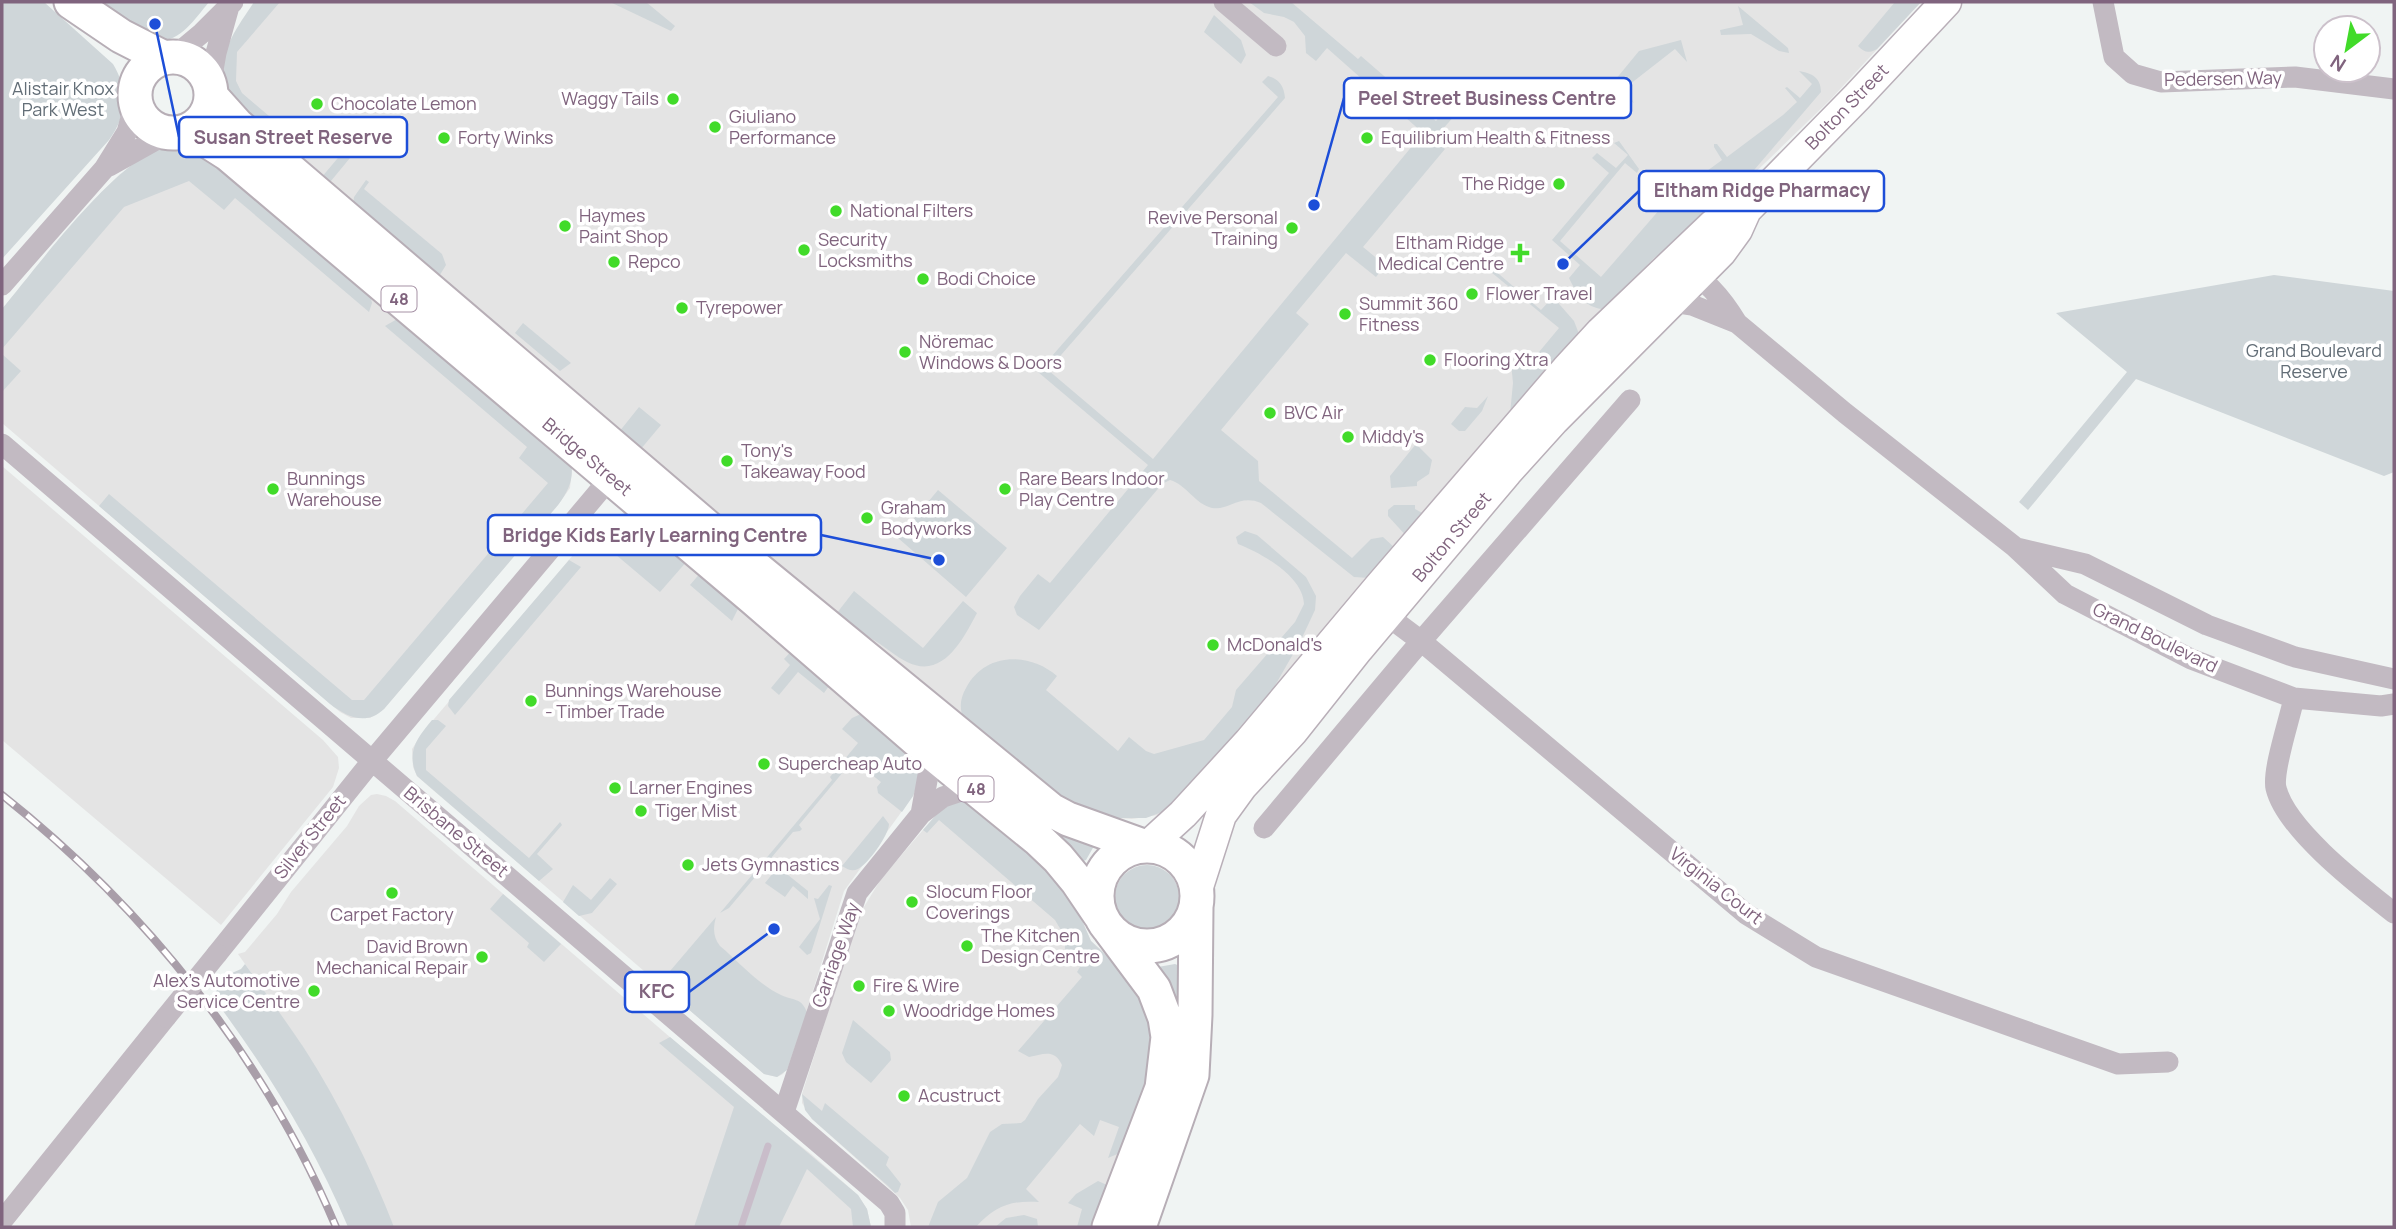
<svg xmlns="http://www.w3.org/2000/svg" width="2396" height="1229" viewBox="0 0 2396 1229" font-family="Manrope,sans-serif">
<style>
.built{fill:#e4e4e4}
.green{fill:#cfd6d9}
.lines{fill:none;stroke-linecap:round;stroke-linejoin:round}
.stream{stroke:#c9bdca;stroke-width:7}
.secondary-casing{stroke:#b9afb8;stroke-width:33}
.primary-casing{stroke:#b7aeb6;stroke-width:37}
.minor{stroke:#c2bac2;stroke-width:21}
.secondary{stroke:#fff;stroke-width:30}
.primary{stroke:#fff;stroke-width:33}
.rail-casing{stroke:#a99ea9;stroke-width:8}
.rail{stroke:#fff;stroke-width:5;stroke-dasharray:16;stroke-linecap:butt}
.minor-bridge{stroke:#c2bac2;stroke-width:21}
.poi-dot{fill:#41db29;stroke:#fff;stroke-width:2.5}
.labels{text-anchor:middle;stroke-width:7;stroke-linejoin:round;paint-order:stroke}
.shield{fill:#fff;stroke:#a692a5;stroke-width:2}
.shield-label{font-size:16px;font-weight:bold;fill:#80647e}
.street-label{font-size:18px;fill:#80647e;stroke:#fff}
.park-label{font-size:18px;fill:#636e77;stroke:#fff}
.poi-label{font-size:18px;fill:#80647e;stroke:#fff;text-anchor:start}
.leader{fill:none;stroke:#1d4ed8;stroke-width:2.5}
.callout-dot{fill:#1d4ed8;stroke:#fff;stroke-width:2.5}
.callout{fill:#fff;stroke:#1d4ed8;stroke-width:2.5}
.callout-label{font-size:19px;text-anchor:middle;font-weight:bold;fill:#80647e}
</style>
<rect width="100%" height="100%" fill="#f0f4f3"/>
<path class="built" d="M254,2h1667l-91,98 -158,153 -514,562 -26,4 -14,-1 -76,-31 -794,-662 -26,-43z
M201,147l371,323 -2,18 -12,17 -174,204 -14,9h-19l-11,-6 -338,-289v-114l94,-111 24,-24z
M2,466l321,274 15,17 1,11 -6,19 -112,138 -219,-185z
M628,513l298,250 -13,33 -69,95 -54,173 -7,10 -6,3 -13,-3 -338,-290 -9,-8 -4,-9 -1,-18 11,-17 173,-204 14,-11z
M377,794l9,2 9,5 361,310 55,43 47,41 9,14 4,18h-477l-89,-177 -67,-96 7,-2 32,-38 14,-22 56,-66 12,-20 12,-11z
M940,810l140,109 11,22 21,18 44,82 -61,186h-184l-3,-17 -8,-12 -88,-79 -10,-16v-9l57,-179 22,-36z"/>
<path class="green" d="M2,2h42l69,62c16,27 14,51 -4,76l-107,119z
M100,2h109c-15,18 -27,38 -52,40z
M254,2h26l-43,50 -1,29 6,12 60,51 4,9 -8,8 -74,-68c-8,-38 10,-61 30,-91z
M610,2h36l29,24 -4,5z
M1249,2h42l67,57 3,-3 75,65 26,-31 9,7 -37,42 11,10 -82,98 22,18 -9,12 -30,-24 -50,60 13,11 -88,106 37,31 1,20 93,77 19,-19 12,-2 13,12 -26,29 -16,-1 -93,-74c-22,-9 -32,8 -49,5 -17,-4 -25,-23 -42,-28l-8,4 -123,146 -22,-15 -3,-8 6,-11 18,-22 12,9 98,-118 -110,-93 240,-275 -16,-15 6,-6c11,3 16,10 17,22l-237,272 105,89 270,-326 -96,-85 -11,13 -10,-8 -1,-17 -11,-14 -10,-5 -20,-4z
M1895,2h26l-44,47c-9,5 -13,3 -19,-3z
M1738,6l50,42 1,5 -10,-2 -28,-17 -30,1 -1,-5 23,-5z
M1214,15l27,25 5,15 -5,9 -37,-32z
M1681,40l6,22 -12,-13 -50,39 9,15 -23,-18 28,-34z
M1799,71c13,2 22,7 22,21l-90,105 -59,56 -9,-1 -9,6 -47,51c-20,1 -30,-14 -38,-31l11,-13 -28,-25 57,-67 -17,-15 5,-5 19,15 12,-13 -14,-12 5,-2 20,28 -2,4 -12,-10 -65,78 41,36 66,-76 -9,-14 12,11 52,-38 -8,-13v-3h3l10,13 56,-42 14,-13 -12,-14 2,-1 13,11 12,-14z
M364,127l5,6v2l-43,52 -5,-9z
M173,143l19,1 177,146 3,13 -3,9 -134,-114 -11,12 -35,-29 -65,26 -122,142v-40c36,-43 118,-156 171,-166z
M366,180l3,2 -5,7 78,65 4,11 -8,13 -86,-65 2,-16z
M1493,269l48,41 12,-13 21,24 5,13 -69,80 3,-31 -2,-20 1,-2 12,9 35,-42 -68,-56z
M2274,275l120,16v181l-10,4 -248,-97 -108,131 -9,-8 108,-130 -71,-59z
M399,318l172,143c3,18 -2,29 -13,44l-174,204c-18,17 -37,8 -54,-5l-231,-198 10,-12 243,206h12l184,-217 -29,-25 8,-11 -142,-121z
M523,323l48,40 -11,8 -45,-38z
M2,354l19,17 -19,21z
M1488,396l-6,15 -17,20h-6l-8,-7 14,-17 12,1z
M639,407l22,18 -21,25 -25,-13z
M1416,444l16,16 -3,14 -12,8v4l-26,2 -1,-12z
M938,490l69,58 -41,49 -68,-59z
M1415,505v4l11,6 -17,24 -21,-23v-6l6,-5z
M628,513l60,47 -28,32 -58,-49 -10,12 -8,-8v-6c13,-14 24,-26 44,-28z
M1245,531l12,4 49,42 10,19 -1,14 -15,32 -54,94 -76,73 -24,9h-28l-17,-2 -37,-14 -100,-82c-5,-12 -4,-21 2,-32 19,-36 63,-36 91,-12l-11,14 72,61 11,-14 17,14 8,3 50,-14 28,-33 4,-17 59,-68 9,-18c-1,-28 -43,-51 -66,-60l-2,-7z
M569,560l12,7 -126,148 -7,-9 1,-6z
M702,571l40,30 -10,20 -42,-36z
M854,591l69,57 40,-47 14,12c-14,26 -34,67 -70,49 -10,-5 -18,-12 -27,-18 -15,-10 -31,-18 -47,-26z
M795,647l34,39 -5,7 -26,-21 -19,23 -8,-7 19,-23 -6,-6z
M861,714l65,49 -13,33 -11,16 -24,-19 -1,-6 4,-5 -28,-22 -54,65 3,4 -2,2 -7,1 -64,76 -9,5 112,-133 -2,-3 28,-34 -16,-14 10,-11z
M432,720h6l8,6 -20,23v21l103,88 31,-36 2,3 -25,29 16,15 -14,12 -122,-105c-11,-24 0,-38 15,-56z
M962,800l59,39 54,65 16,37 41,39 23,46 -2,49 -31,77 -14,6 11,-31 -19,-7 -6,16 -14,-12 -54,65 13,13c-28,-2 -44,4 -63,25h-48l10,-25 29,-24 23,-46 12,-8 19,-1 4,-3 13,-21 20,-22 4,-12c-8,-17 -20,-10 -33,-8l-11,-6 64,-74 -5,-5 3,-5 -15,-15v-15l-10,-17 -116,-100 -12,13 -4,-3 21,-24z
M883,816l6,8c0,11 -21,40 -31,45 -6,3 -11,0 -16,-3z
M1062,833l32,13 -8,14 -5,2 -29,-27z
M1115 897a32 32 0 1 1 64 0a32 32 0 1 1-64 0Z
M778,867l30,24v8l-15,-13 -8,11 -20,-14z
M610,878l7,6 -25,29 -13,3 -16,-14 10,-17 18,15z
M829,885l3,1 -21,67 -4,2 -8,-8 21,-28 -6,-21 4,1z
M503,894l58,50 -17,18 -17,-15 2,-4 -39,-34z
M716,917c-3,11 -3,20 4,29 19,16 38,38 61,49 12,6 20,2 26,17l-20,58 -10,7 -13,-3 -105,-90z
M245,964c20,28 40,56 59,84 36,56 66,118 90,179h-46c-35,-83 -82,-159 -136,-231l20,-23 9,-4z
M1175,964l5,2 4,72 -26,-71z
M853,1020l37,32 1,8 -20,23 -25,-21 -4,-9z
M670,1037l188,158 9,14 4,18h-18l-2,-18 -44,-40 -28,58h-85l40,-120 -75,-64z
M802,1094l20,17 3,-8 64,54 -3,8 15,19 -3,8 -3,1 -8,-8 -75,-66 -7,-9z
M1098,1181l9,4 4,6 -16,36h-18l5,-18 -14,-6 8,-9z
M1024,1215l13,4 1,8h-43l11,-9z"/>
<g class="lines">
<path class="stream" d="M741,1227l27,-81"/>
<defs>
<path id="secondary" d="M1148,846l35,-32 66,-72 130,-155 187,-217 35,-38 112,-107 10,-7 23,-8
M1197,890l24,-75 21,-29 51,-55 65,-82 149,-177 47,-52 167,-168 16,-22 9,-20 111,-113 89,-95"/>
<path id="primary" d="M71,2l50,34 43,22
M135 95a38 38 0 1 1 76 0a38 38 0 1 1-76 0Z
M211,96l26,29 497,425 317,260 17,9 75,27
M181,133l25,7 22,14 525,444 179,155 107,87 19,18 19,23 23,34
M1097 896a50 50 0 1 1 100 0a50 50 0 1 1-100 0Z
M1109,1227l53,-139 6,-51 -3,-19 -11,-29 -44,-59
M1139,1227l53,-152 3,-60 1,-108"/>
</defs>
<use href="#secondary" class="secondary-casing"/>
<use href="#primary" class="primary-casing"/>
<path class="minor" d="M1224,2l52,44
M2103,2l11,55 19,17 28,8 134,-5 99,12
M172,58l30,-25 31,-31
M210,87l6,-34 12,-43
M109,166l59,-33
M1686,270c22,10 39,33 51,53
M2,285l102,-116 23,-37 9,-32
M1668,305l11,-2 13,2 45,18 108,90 170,134 50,47 126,65 103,39 87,8 13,-2
M2,444l887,759 6,10v14
M2017,548l68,16 122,61 88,32 99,22
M1377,608l44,33 325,273 70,43 302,107 50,-2
M2294,698c-4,20 -22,73 -18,90 10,42 85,99 118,125
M921,814l11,-61
M1264,828l146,-174 220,-254
M217,954l155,-193 245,-291
M784,1112l73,-219 64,-79 22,-17 30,-10
M2,1221l164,-204"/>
<use href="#secondary" class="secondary"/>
<use href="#primary" class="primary"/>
<defs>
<path id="rail" d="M2,795c144,114 263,263 334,432"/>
</defs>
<use href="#rail" class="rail-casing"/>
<use href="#rail" class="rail"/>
<path class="minor-bridge" d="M166,1017l51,-63"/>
</g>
<g class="poi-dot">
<circle cx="673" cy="99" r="7"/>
<circle cx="317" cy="104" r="7"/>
<circle cx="715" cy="127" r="7"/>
<circle cx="444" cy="138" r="7"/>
<circle cx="1367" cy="138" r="7"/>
<circle cx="1559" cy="184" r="7"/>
<circle cx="836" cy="211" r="7"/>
<circle cx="565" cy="226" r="7"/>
<circle cx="1292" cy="228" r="7"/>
<circle cx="804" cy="250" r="7"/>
<path d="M1516.5 242.5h7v7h7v7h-7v7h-7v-7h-7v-7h7z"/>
<circle cx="614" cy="262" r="7"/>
<circle cx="923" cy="279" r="7"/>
<circle cx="1472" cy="294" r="7"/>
<circle cx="682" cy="308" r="7"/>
<circle cx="1345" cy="314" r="7"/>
<circle cx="905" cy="352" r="7"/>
<circle cx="1430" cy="360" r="7"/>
<circle cx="1270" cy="413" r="7"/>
<circle cx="1348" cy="437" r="7"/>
<circle cx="727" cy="461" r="7"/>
<circle cx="273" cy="489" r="7"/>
<circle cx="1005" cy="489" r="7"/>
<circle cx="867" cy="518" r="7"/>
<circle cx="1213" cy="645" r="7"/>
<circle cx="531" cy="701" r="7"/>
<circle cx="764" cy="764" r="7"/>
<circle cx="615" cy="788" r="7"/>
<circle cx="641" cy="811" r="7"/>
<circle cx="688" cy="865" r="7"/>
<circle cx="392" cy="893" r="7"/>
<circle cx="912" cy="902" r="7"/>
<circle cx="967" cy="946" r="7"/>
<circle cx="482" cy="957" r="7"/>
<circle cx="859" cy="986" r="7"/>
<circle cx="314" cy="991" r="7"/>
<circle cx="889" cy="1011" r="7"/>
<circle cx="904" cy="1096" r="7"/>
</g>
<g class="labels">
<g class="shield">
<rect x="381.5" y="286.5" width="35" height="25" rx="5"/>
<rect x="958.5" y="776.5" width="35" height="25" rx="5"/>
</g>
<g class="shield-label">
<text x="399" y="305">48</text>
<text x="976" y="795">48</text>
</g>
<g class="street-label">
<text transform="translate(2223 79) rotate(-1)" y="6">Pedersen Way</text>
<text transform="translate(1847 107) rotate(-46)" y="6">Bolton Street</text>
<text transform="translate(587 457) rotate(40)" y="6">Bridge Street</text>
<text transform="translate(1452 537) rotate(-50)" y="6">Bolton Street</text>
<text transform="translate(2155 638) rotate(26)" y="6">Grand Boulevard</text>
<text transform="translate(456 832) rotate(40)" y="6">Brisbane Street</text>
<text transform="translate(310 837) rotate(-51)" y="6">Silver Street</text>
<text transform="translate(1716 886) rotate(38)" y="6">Virginia Court</text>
<text transform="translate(836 955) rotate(-71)" y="6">Carriage Way</text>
</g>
<g class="park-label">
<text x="63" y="95">Alistair Knox<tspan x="63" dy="21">Park West</tspan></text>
<text x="2314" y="357">Grand Boulevard<tspan x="2314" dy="21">Reserve</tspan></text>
</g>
<g class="poi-label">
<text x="659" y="105" text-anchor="end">Waggy Tails</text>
<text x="331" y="110">Chocolate Lemon</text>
<text x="729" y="123">Giuliano<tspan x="729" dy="21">Performance</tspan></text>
<text x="458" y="144">Forty Winks</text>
<text x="1381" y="144">Equilibrium Health &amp; Fitness</text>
<text x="1545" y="190" text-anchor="end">The Ridge</text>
<text x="850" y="217">National Filters</text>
<text x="579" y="222">Haymes<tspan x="579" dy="21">Paint Shop</tspan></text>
<text x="1278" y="224" text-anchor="end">Revive Personal<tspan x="1278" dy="21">Training</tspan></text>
<text x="818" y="246">Security<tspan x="818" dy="21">Locksmiths</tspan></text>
<text x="1504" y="249" text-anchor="end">Eltham Ridge<tspan x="1504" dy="21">Medical Centre</tspan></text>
<text x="628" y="268">Repco</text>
<text x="937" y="285">Bodi Choice</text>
<text x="1486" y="300">Flower Travel</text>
<text x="1359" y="310">Summit 360<tspan x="1359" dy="21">Fitness</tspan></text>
<text x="696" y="314">Tyrepower</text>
<text x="919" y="348">Nöremac<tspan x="919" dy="21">Windows &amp; Doors</tspan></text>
<text x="1444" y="366">Flooring Xtra</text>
<text x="1284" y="419">BVC Air</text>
<text x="1362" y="443">Middy's</text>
<text x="741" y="457">Tony's<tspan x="741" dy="21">Takeaway Food</tspan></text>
<text x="287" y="485">Bunnings<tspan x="287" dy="21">Warehouse</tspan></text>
<text x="1019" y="485">Rare Bears Indoor<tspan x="1019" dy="21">Play Centre</tspan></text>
<text x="881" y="514">Graham<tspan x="881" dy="21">Bodyworks</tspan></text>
<text x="1227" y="651">McDonald's</text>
<text x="545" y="697">Bunnings Warehouse<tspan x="545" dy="21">- Timber Trade</tspan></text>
<text x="778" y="770">Supercheap Auto</text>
<text x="629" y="794">Larner Engines</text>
<text x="655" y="817">Tiger Mist</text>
<text x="702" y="871">Jets Gymnastics</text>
<text x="926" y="898">Slocum Floor<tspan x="926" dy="21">Coverings</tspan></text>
<text x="392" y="921" text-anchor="middle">Carpet Factory</text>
<text x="981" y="942">The Kitchen<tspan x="981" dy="21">Design Centre</tspan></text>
<text x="468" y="953" text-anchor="end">David Brown<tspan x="468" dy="21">Mechanical Repair</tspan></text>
<text x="300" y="987" text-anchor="end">Alex's Automotive<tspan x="300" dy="21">Service Centre</tspan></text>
<text x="873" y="992">Fire &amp; Wire</text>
<text x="903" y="1017">Woodridge Homes</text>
<text x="918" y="1102">Acustruct</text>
</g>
</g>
<path class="leader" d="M1314 205L1344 98M155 24L179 137M1563 264L1639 191M939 560L821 535M774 929L689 992"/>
<g class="callout-dot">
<circle cx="1314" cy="205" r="7"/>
<circle cx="155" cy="24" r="7"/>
<circle cx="1563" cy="264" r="7"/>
<circle cx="939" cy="560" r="7"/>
<circle cx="774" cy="929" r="7"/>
</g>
<g class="callout">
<rect x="1344" y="78" width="287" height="40" rx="7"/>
<rect x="179" y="117" width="228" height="40" rx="7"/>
<rect x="1639" y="171" width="245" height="40" rx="7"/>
<rect x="488" y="515" width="333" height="40" rx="7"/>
<rect x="625" y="972" width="64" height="40" rx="7"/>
</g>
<g class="callout-label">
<text x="1487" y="105">Peel Street Business Centre</text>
<text x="293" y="144">Susan Street Reserve</text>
<text x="1762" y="197">Eltham Ridge Pharmacy</text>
<text x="655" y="542">Bridge Kids Early Learning Centre</text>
<text x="657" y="998">KFC</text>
</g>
<rect width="2396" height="1229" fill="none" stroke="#80647e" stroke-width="7"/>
<g transform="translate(2347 49) rotate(212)"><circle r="33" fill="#ffffff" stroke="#ccc1cb" stroke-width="2"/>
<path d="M0-5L12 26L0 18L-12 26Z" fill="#41db29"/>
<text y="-10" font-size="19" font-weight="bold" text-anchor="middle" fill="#80647e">N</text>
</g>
</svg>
